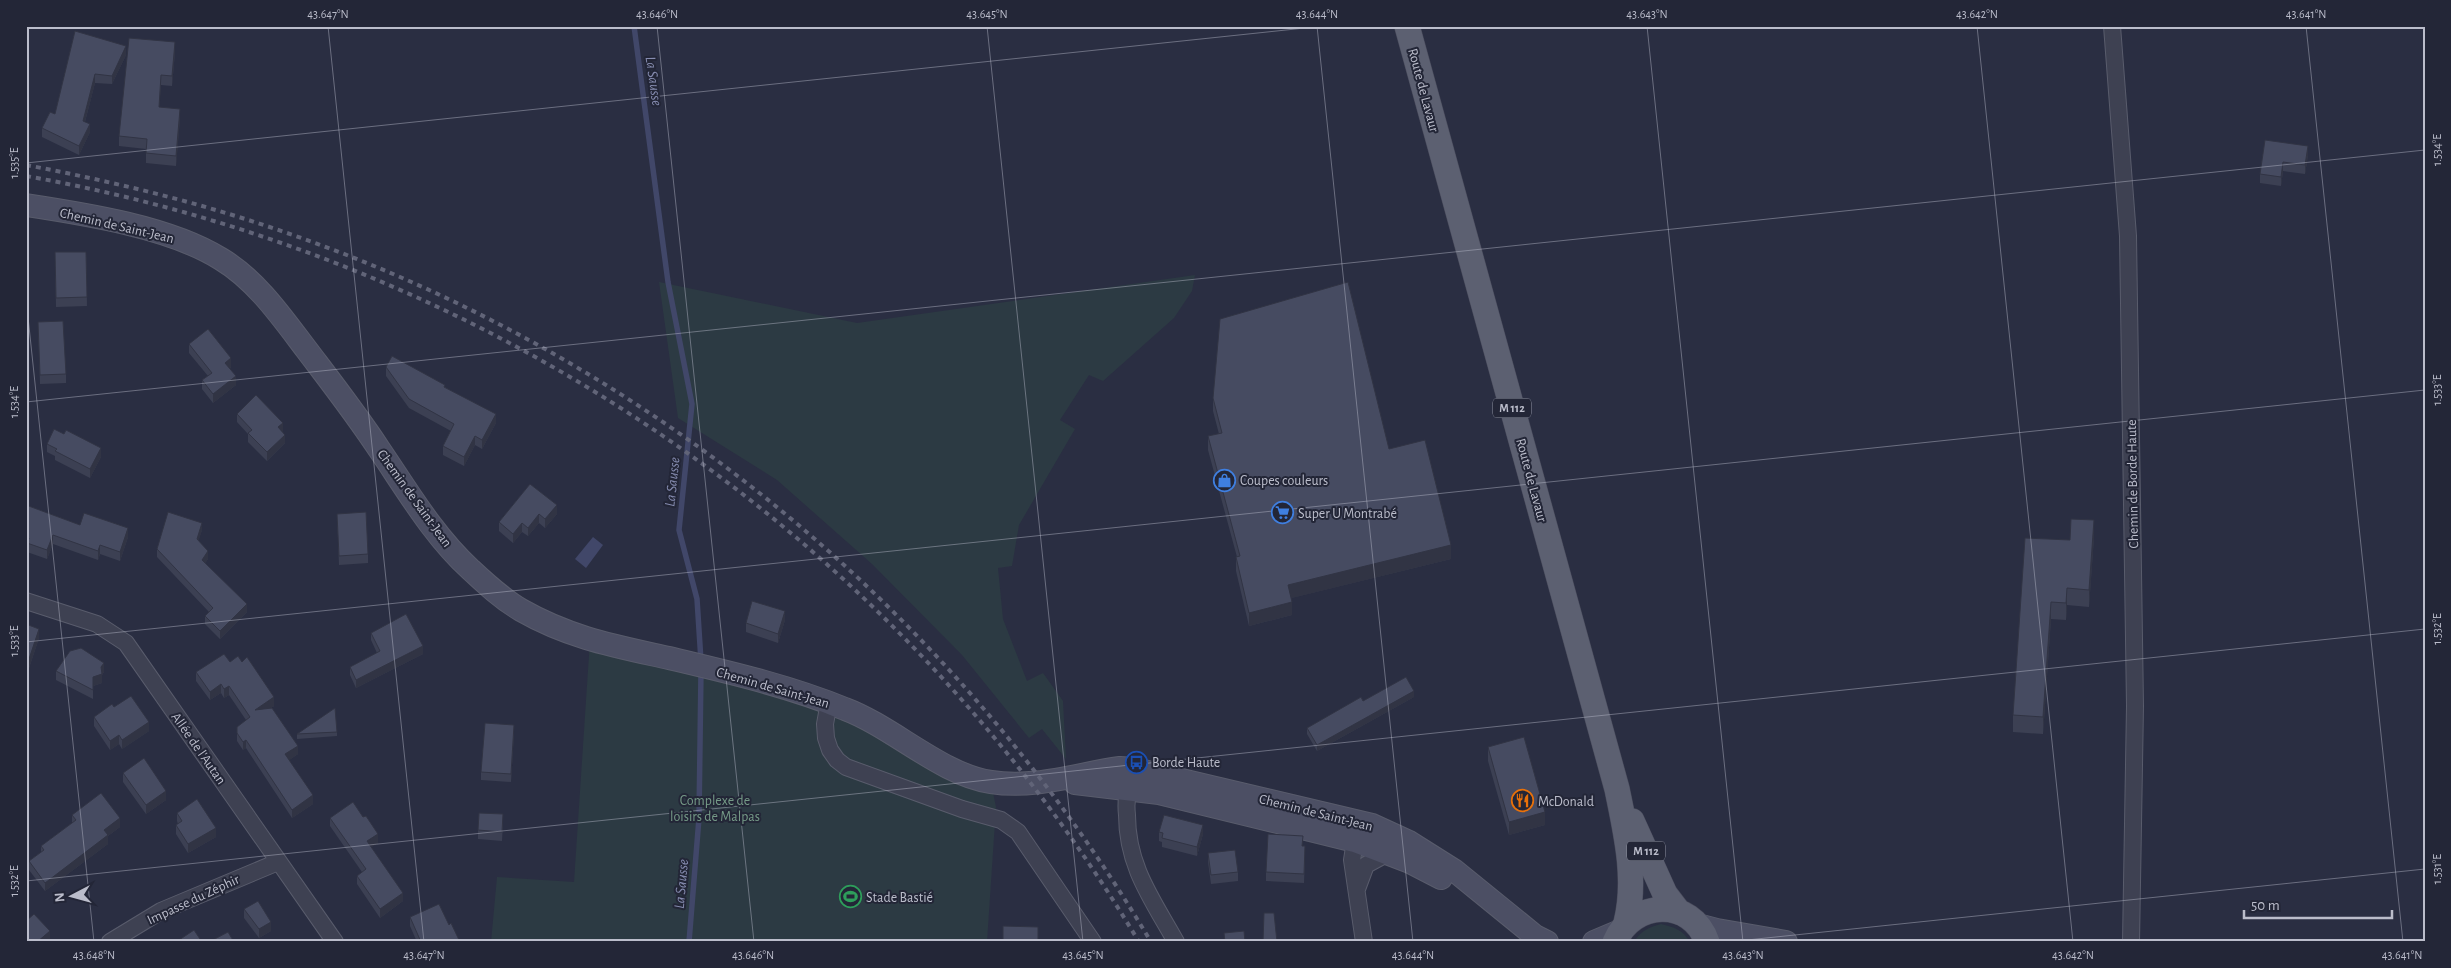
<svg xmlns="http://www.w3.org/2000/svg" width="2451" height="968" viewBox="0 0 2451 968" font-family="'Alegreya Sans',sans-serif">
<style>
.green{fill:#2c3a43}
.water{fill:#414769}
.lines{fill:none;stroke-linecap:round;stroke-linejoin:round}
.stream{stroke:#414769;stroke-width:5.5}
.street-casing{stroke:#595c6c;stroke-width:18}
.secondary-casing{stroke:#595c6c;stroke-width:24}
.primary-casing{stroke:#484a5b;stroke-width:26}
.street{stroke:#3e4152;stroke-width:16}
.secondary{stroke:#4c4f64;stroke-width:22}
.primary{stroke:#5c6071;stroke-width:25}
.rail{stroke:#616478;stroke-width:4;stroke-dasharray:5 5;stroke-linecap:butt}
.wall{fill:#3c4053}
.shaded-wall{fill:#313444}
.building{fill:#464b61;stroke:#313444}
.ticks{fill:none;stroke:#bbbdcb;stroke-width:1;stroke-opacity:0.45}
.labels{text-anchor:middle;stroke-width:4;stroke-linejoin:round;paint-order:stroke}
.shield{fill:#232637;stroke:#8d909f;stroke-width:1}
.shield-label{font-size:12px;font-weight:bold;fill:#bbbdcb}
.street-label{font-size:14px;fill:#bbbdcb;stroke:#232637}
.poi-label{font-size:14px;fill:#bbbdcb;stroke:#232637;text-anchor:start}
.park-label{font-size:14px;fill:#759a87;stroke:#232637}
.water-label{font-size:15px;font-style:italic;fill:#868cb0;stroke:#232637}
.neatline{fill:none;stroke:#bbbdcb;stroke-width:2}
.ticks-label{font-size:12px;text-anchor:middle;fill:#bbbdcb}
</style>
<rect width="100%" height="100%" fill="#2a2e42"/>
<path class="green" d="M1195,275l-3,16 -18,27 -71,63 -14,-6 -29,45 15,9 -56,96 -7,41 -14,2 5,51 24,62 16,-8 20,28 3,58 -24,-30 -13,9 -67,-83 -90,-91 -95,-84 -99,-62 -19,-136 198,41z
M590,640l198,49 203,94 5,24 -9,135h-496l6,-65 77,5z
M1661,924c13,3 22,6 29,18h-56c6,-11 16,-15 27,-18z"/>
<path class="water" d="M593,537l10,8 -17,23 -11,-9z"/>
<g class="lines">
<path class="stream" d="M634,26l34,256 24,122 -13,126 18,69 4,62
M689,942l10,-124 2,-147"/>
<defs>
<path id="street" d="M2112,26l16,210 7,470 -4,236
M26,601l71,23 29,19 209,299
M829,702l-4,22 1,14 4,12 7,10 9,7 116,42 39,11 17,12 75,110
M1129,789c-3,9 -3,17 -2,26 0,51 25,84 49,127
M1363,833l-8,8 -3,19 12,82
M1357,889l9,-24 22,-12
M110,942l51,-31 117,-49"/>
<path id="secondary" d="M26,205c59,9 144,22 195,54 35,21 60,57 85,90 25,33 50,65 73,100 28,41 54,86 91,120 15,14 32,30 51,41 49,28 94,36 148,48 59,14 120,28 176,51 48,18 97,66 146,73 43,7 86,-8 129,-14l15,1 237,56 37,17 46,29 80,65 12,6
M1075,783l84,10 196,48 55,21 31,16
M1698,925l19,5 69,12
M1594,942l26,-11"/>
<path id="primary" d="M1407,26l210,763c9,44 20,90 9,134
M1632,821l33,73 13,17
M1615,942c17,-42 77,-45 92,0"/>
</defs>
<use href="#street" class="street-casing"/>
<use href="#secondary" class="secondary-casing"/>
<use href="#primary" class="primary-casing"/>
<use href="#street" class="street"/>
<use href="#secondary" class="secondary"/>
<use href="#primary" class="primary"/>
<path class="rail" d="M26,165c89,17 176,38 261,68 362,125 669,380 864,709
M26,176c465,83 870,360 1113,766"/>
</g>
<path class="wall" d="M75,31l51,24 -14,29 -17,-1 -10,39 5,10 -11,23 -37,-18v-9l13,-14z
M175,52l-3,34 -11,-1 -2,22 21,11 -4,48 -30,-3v-14l-27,-3v-10z
M2265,140l43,15 -3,19 -22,-3 -2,15 -21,-3v-9z
M55,252h31l1,54 -31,1z
M38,322l28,52v9l-26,1z
M189,344l42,23 -1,1 6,17 -23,18 -11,-14v-9l6,-4 -19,-23z
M386,367l59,20 51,36 -14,26 -7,-4 -11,21 -21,-11v-9l8,-15 -42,-23 -23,-32z
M1213,398l176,51 62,110 -160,39 1,17 -43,11 -13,-55v-14h1l-29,-107v-14l11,-2 -6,-23z
M237,414l46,18 2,11 -18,18 -19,-19v-8l-11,-12z
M47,444l54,13 -11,21 -35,-18v-4l-8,-4z
M530,484l27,30 -12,14 -6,-5 -11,13 -6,-4 -9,11 -14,-12v-9z
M26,505l54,20 48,12 -8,24 -20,-7 -2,6 -45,-16 -6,15 -20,-7z
M337,514l31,40v9l-29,2z
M202,530l-4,11 10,18 -3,4 42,49 -27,27 -15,-15v-8l4,-4 -52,-55v-8z
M2094,537l-5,70 -22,-2 -1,15 -15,-1 -8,115 -30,-2v-17l57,-175z
M785,620l-7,23 -32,-11v-9z
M26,624l13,14 -11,33h-2z
M371,633l52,21 -67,34 -6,-13v-8l27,-14 -6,-13z
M230,662l44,44 -5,3 29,45 -9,6 24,44 -21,14 -46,-70 -3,2 -6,-9v-8l9,-13 -17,-25 -5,3 -3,-5 -11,7 -14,-19v-9z
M56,671l48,1 -2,3v8l-9,3v13l-37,-19z
M1414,697l-97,54 -10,-17v-6z
M114,707l35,24 -27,18 -3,-5 -9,6 -16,-24v-9z
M337,732v4l-40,3v-5z
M514,733l-3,49 -30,-2v-8z
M1488,747l57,78 -36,10 -21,-74z
M123,773l43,27 -20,14 -23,-32z
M177,813l39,24 -28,16 -12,-19v-9l2,-1 -1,-3z
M72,815l48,12 -12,9v8l-63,47 -16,-21v-9l12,-9v-6l31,-23z
M330,818l48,25 -7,4 32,54 -23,17 -23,-34v-8l5,-4 -32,-46z
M503,823l-1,18 -24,-2v-9z
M1159,832l44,2 -6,22 -35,-9v-5l-3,-1z
M1303,846l2,9 -1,28 -38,-2v-9z
M1208,853l30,19v9l-27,3 -3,-22z
M244,909l27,22 -12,7 -15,-20z
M410,917l50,25h-43l-7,-16z"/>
<path class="shaded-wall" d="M175,42v10l-3,34v-10z
M126,46v9l-14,29v-8z
M95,74v9l-12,46v-8z
M161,75v10l-2,31v-9z
M180,109v9l-4,48v-10z
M90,124v8l-11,23v-9z
M2308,146v9l-3,19v-9z
M2283,162v9l-2,15v-9z
M231,358v9l-6,5v-9z
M236,376v9l-23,18v-9z
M496,414v9l-14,26v-9z
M283,423v9l-5,-5z
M285,435v8l-18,18v-9z
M475,436v9l-11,21v-9z
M101,448v9l-11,21v-9z
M557,505v9l-12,14v-9z
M539,514v9l-11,13v-8z
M2094,520v17l-5,70v-17z
M202,523v7l-5,17v-8z
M522,523v9l-9,11v-9z
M128,528v9l-8,24v-9z
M53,535v9l-6,15v-9z
M100,545v9l-2,6v-9z
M1451,545v14l-163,40v-14z
M208,551v8l-6,9v-8z
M2067,588v17l-1,15v-17z
M1292,602v13l-43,11v-13z
M2051,602v17l-8,115v-17z
M247,604v8l-27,27v-8z
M785,611v9l-7,23v-9z
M39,629v9l-11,33v-9z
M423,646v8l-67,34v-8z
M104,663v9l-2,3v8l-9,3v13v-22z
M221,684v9l-11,7v-8z
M229,686v9l-5,3v-9z
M1414,691v6l-97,54v-6z
M274,697v9l-19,12v-8z
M149,722v9l-27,18v-9z
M514,725v8l-3,49v-8z
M119,735v9l-9,6v-9z
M246,740v8l-3,2v-8z
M298,746v8l-13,9v-9z
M166,791v9l-20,14v-9z
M313,795v9l-21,14v-8z
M1545,812v13l-36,10v-13z
M120,818v9l-12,9v8l-63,47v-8l59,-53z
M1203,825v9l-6,22v-9z
M216,828v9l-28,16v-9z
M378,834v9l-11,7v-9z
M403,893v8l-23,17v-9z
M271,922v9l-12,7v-9z
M50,931v9l-2,2h-11z"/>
<path class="building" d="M75,31l51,15 -14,30 -17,-2 -12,47 7,3 -11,22 -37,-18 8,-16 5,2z
M129,38l46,4 -3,34 -11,-1 -2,32 21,2 -4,47 -30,-3 1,-14 -28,-3z
M2265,140l43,6 -3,19 -22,-3 -2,15 -21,-3z
M55,252h31l1,45 -31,1z
M1348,282l41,167 36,-9 26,105 -163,40 4,17 -43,11 -13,-56 4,-1 -32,-120 14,-3 -9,-35 7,-79z
M63,321l3,53 -26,1 -2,-53z
M208,329l23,29 -6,5 11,13 -23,18 -11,-14 10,-7 -23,-29z
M392,356l53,29 -1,2 52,27 -14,26 -7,-4 -11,21 -21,-11 11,-22 -45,-25 -23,-32z
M256,395l27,28 -5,4 7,8 -18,17 -19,-19 4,-3 -15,-16z
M54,429l10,5 2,-4 35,18 -11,21 -35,-18 2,-2 -10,-5z
M530,484l27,21 -12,14 -6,-5 -11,14 -6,-5 -9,11 -14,-12z
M26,505l54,20 4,-12 44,15 -8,24 -20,-7 -2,6 -45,-16 -6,15 -20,-7 2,-5 -3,-1z
M168,512l34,11 -5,16 11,12 -6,9 45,44 -27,27 -15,-15 8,-8 -56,-59z
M366,512l2,42 -29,2 -2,-42z
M2071,519l23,1 -5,70 -22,-2 -1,15 -15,-1 -8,115 -30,-2 12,-177 45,2z
M752,601l33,10 -7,23 -32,-11z
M406,614l17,32 -67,34 -6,-13 30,-16 -9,-18z
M26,624l13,5 -11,33h-2z
M81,648l23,15 -3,4 1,7 -9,3v13l-37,-19 14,-20z
M224,654l6,8 8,-6 4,6 5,-5 27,40 -19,13 17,-2 26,38 -13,8 28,41 -21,15 -46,-70 -3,2 -6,-9v-6l13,-10 -21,-31 -5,3 -3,-5 -11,8 -14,-20z
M1406,677l8,14 -97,54 -10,-17 54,-31 2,4z
M131,696l18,26 -27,18 -3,-5 -9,6 -16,-24 18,-13 2,3z
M335,708l2,24 -40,2z
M485,723l29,2 -3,49 -30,-2z
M1524,737l21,75 -36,10 -21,-75z
M144,758l22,33 -20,14 -23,-32z
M101,793l19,25 -16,12 4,5 -63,48 -16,-22 15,-11 -3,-4 35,-26 -4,-5z
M197,799l19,29 -28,16 -12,-19 6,-4 -5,-8z
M353,802l10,15 3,-1 12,18 -11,7 36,52 -23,16 -23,-33 9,-7 -36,-51z
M479,813l24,1 -1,18 -24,-2z
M1164,815l39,10 -6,22 -35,-9 1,-5 -4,-1z
M1268,834l35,2 -1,10h3l-1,28 -38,-2z
M1235,850l3,22 -27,3 -3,-22z
M258,901l13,21 -12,7 -15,-20z
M439,904l10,21 2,-2 9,19h-39l-11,-25z
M1264,913h10l3,29h-14z
M34,914l16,17 -13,11h-11v-21z
M1003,926l35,1v15h-35z
M194,930l8,12h-26z
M1244,931l1,11h-20l-1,-9z
M228,932l6,10h-25z"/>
<path class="ticks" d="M328,26l96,916M657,26l97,916M987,26l96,916M1317,26l96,916M1647,26l96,916M1977,26l96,916M2306,26l97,916M26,163l1298,-137M26,298l68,644M26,402l2399,-252M26,642l2399,-252M26,881l2399,-252M1728,942l697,-73"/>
<defs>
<symbol id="shop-ring" viewBox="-11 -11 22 22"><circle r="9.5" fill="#232637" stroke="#3f7fe0" stroke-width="1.5"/><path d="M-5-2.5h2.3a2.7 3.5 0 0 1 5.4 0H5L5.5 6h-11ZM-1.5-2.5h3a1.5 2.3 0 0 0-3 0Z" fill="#3f7fe0"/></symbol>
<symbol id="supermarket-ring" viewBox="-11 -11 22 22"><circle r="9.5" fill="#232637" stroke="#3f7fe0" stroke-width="1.5"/><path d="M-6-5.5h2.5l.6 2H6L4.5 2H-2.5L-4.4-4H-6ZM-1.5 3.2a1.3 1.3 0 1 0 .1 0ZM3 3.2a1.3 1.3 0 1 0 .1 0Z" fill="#3f7fe0"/></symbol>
<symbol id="bus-ring" viewBox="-11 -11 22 22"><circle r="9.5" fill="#232637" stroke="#1a4fb4" stroke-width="1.5"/><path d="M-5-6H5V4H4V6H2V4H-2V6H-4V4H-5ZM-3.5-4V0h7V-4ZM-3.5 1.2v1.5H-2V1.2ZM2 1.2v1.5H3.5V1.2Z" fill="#1a4fb4"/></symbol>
<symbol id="restaurant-ring" viewBox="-11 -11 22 22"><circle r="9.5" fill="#232637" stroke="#e8710a" stroke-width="1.5"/><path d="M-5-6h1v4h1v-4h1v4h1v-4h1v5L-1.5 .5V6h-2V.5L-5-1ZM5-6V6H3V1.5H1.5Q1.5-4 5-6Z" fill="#e8710a"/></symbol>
<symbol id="stadium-ring" viewBox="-11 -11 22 22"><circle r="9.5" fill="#232637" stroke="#2e9e5b" stroke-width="1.5"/><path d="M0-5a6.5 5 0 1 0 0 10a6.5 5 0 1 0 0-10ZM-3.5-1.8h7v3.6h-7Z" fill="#2e9e5b"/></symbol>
</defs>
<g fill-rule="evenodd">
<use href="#shop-ring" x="1212" y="468" width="25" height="25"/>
<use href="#supermarket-ring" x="1270" y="500" width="25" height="25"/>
<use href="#bus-ring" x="1124" y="750" width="25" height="25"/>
<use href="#restaurant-ring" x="1510" y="788" width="25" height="25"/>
<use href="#stadium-ring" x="838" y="884" width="25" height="25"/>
</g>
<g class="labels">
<g class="shield">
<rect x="1493" y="398.5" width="38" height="19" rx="4"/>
<rect x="1627" y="841.5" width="38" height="19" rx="4"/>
</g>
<g class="shield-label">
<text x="1512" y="412">M 112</text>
<text x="1646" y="855">M 112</text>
</g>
<g class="street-label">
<text transform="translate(1424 90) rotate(75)" y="5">Route de Lavaur</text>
<text transform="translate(117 225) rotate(13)" y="5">Chemin de Saint-Jean</text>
<text transform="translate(1532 480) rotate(75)" y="5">Route de Lavaur</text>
<text transform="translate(2132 484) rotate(-91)" y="5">Chemin de Borde Haute</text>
<text transform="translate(415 498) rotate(54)" y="5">Chemin de Saint-Jean</text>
<text transform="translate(773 687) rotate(16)" y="5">Chemin de Saint-Jean</text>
<text transform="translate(199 748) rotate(55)" y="5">Allée de l'Autan</text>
<text transform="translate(1316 812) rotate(14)" y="5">Chemin de Saint-Jean</text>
<text transform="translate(193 899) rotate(-25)" y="5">Impasse du Zéphir</text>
</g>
<g class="poi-label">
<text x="1240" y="485">Coupes couleurs</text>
<text x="1298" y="518">Super U Montrabé</text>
<text x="1152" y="767">Borde Haute</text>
<text x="1538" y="806">McDonald</text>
<text x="866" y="902">Stade Bastié</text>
</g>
<g class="park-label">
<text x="715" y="805">Complexe de<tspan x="715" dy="16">loisirs de Malpas</tspan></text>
</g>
<g class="water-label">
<text transform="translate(654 81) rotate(82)" y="5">La Sausse</text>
<text transform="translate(672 482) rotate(-84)" y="5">La Sausse</text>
<text transform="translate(681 884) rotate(-85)" y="5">La Sausse</text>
</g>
</g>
<rect width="2451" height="968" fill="none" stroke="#232637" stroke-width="55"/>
<g transform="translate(72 896) rotate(264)" stroke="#232637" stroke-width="4" paint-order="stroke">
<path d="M0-4L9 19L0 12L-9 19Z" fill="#bbbdcb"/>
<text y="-8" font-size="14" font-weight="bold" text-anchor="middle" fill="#bbbdcb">N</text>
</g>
<path d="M2244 910v8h148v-8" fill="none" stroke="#bbbdcb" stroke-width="2.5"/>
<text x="2251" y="910" font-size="15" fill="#bbbdcb" stroke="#232637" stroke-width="4" paint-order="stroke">50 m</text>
<rect x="28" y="28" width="2396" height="912" class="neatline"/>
<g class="ticks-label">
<text x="328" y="18">43.647°N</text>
<text x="657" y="18">43.646°N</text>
<text x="987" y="18">43.645°N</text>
<text x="1317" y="18">43.644°N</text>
<text x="1647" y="18">43.643°N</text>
<text x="1977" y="18">43.642°N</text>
<text x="2306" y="18">43.641°N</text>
<text transform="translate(2437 150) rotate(-90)" y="4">1.534°E</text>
<text transform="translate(14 163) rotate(-90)" y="4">1.535°E</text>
<text transform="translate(2437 390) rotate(-90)" y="4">1.533°E</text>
<text transform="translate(14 402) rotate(-90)" y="4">1.534°E</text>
<text transform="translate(2437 629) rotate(-90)" y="4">1.532°E</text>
<text transform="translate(14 641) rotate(-90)" y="4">1.533°E</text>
<text transform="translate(2437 869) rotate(-90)" y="4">1.531°E</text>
<text transform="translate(14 881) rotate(-90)" y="4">1.532°E</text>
<text x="94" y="959">43.648°N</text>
<text x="424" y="959">43.647°N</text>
<text x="753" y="959">43.646°N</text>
<text x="1083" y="959">43.645°N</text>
<text x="1413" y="959">43.644°N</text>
<text x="1743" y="959">43.643°N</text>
<text x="2073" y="959">43.642°N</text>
<text x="2402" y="959">43.641°N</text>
</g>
</svg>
